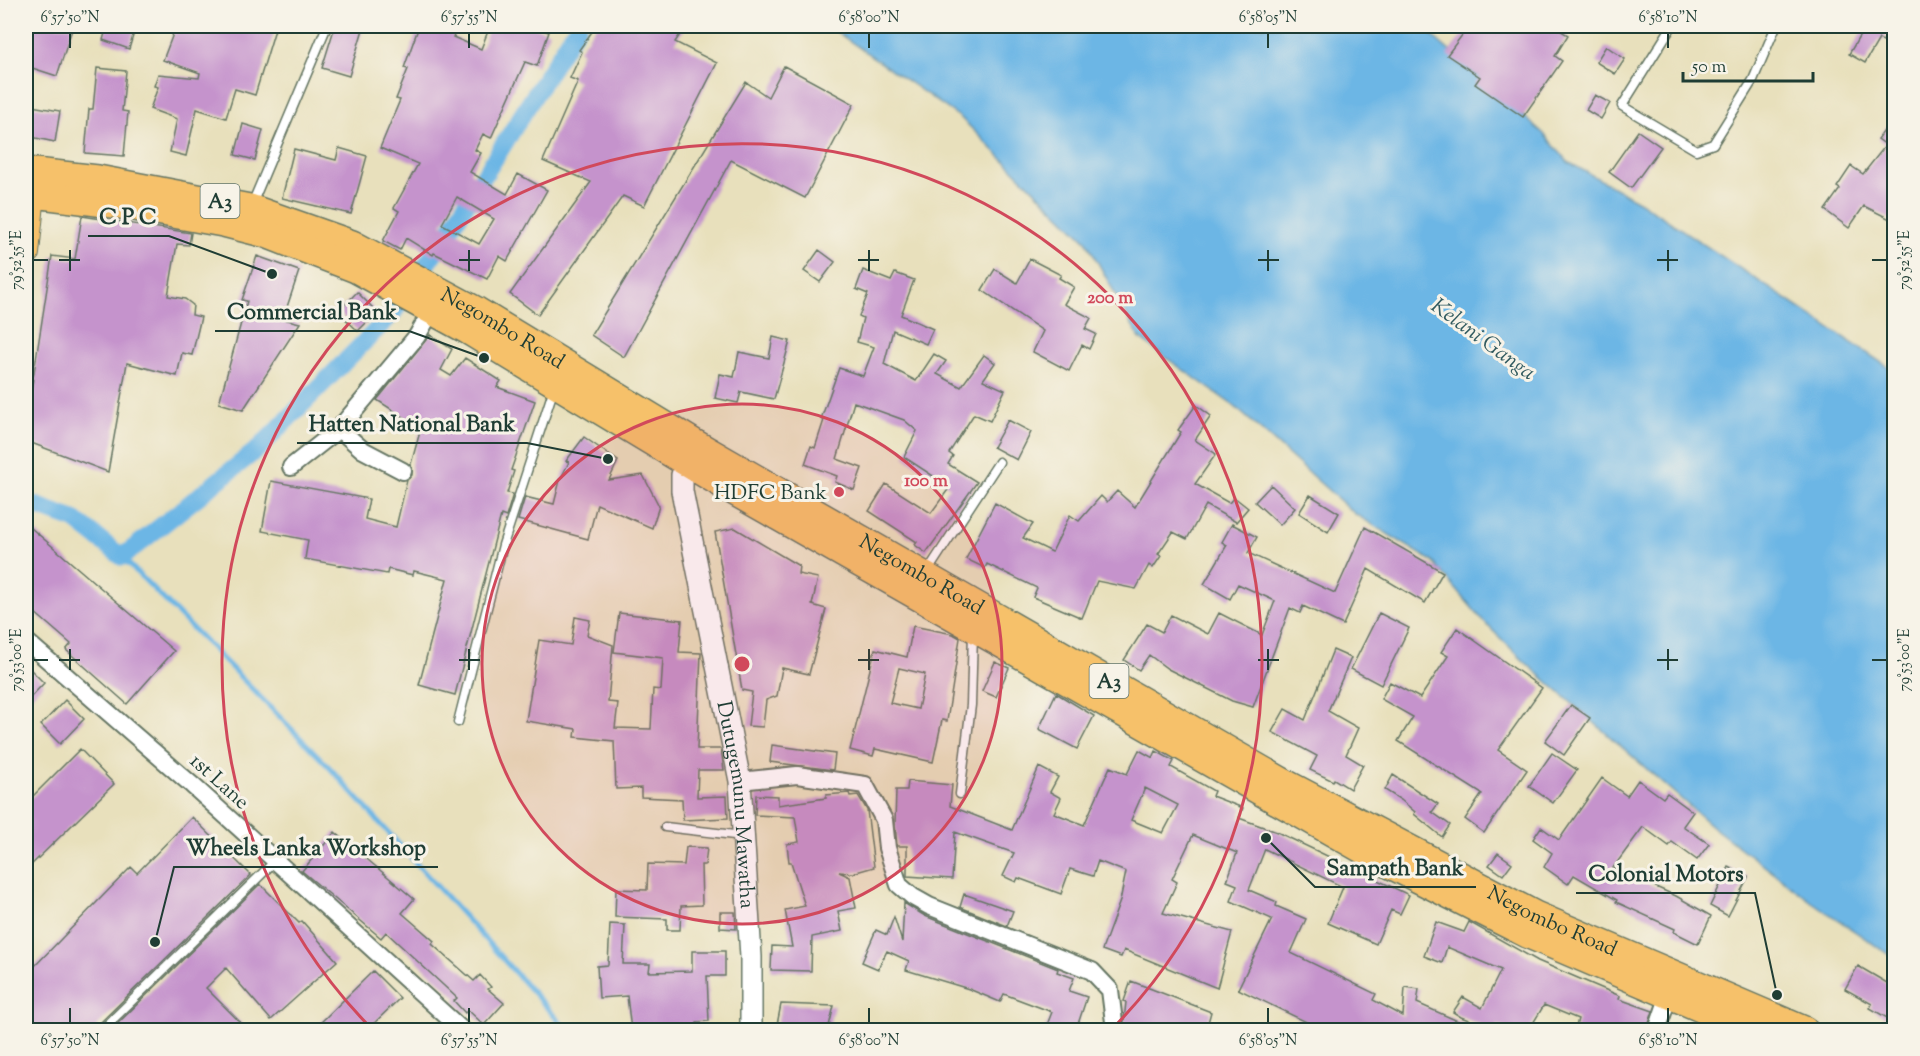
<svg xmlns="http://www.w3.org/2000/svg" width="1920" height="1056" viewBox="0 0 1920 1056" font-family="'Sorts Mill Goudy',serif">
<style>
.water{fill:#6cb6e5;stroke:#467a8c;stroke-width:1.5}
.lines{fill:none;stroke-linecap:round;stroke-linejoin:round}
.stream{stroke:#6cb6e5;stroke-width:5}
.canal{stroke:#6cb6e5;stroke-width:18}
.building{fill:#c593cc;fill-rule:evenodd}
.service-casing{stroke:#657664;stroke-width:11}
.minor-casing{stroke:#657664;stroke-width:20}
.tertiary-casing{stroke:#657664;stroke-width:24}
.primary-casing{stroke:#657664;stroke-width:28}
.trunk-casing{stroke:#657664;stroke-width:30}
.service{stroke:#fff;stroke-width:8}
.minor{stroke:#fff;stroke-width:16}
.tertiary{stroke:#fff;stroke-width:21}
.primary{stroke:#f6c16b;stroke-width:26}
.trunk{stroke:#f6c16b;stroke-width:27}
.ticks{fill:none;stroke:#1f3d34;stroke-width:2}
.ring{fill:none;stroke:#d1495b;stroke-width:3}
.poi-dot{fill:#d1495b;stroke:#f7f3e8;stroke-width:2}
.labels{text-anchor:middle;stroke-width:6;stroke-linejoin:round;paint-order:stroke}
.shield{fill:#f7f3e8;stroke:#60746a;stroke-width:1.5}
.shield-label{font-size:20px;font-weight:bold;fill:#1f3d34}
.street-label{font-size:21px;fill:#1f3d34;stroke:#f7f3e8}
.poi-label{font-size:21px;fill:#1f3d34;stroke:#f7f3e8;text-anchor:end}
.water-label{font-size:22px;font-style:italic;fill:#325b60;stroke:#f7f3e8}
.centre{fill:#d1495b;stroke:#f7f3e8;stroke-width:3}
.ring-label{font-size:18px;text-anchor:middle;font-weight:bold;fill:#d1495b;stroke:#f7f3e8;stroke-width:6;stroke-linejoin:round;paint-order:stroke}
.leader{fill:none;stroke:#1f3d34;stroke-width:2}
.callout-dot{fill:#1f3d34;stroke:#f7f3e8;stroke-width:2}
.callout-label{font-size:22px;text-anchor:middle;font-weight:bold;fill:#1f3d34;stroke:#f7f3e8;stroke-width:6;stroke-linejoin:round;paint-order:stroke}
.neatline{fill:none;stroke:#1f3d34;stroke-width:2}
.ticks-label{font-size:15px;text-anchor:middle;fill:#1f3d34}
</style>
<rect width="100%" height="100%" fill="#f7f3e8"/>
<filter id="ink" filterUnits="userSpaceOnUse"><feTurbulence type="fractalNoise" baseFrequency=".0167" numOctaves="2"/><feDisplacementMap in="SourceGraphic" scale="12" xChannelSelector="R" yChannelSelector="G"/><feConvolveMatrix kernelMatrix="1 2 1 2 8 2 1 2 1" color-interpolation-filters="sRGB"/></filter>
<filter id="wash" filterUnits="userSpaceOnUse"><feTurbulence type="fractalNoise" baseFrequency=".008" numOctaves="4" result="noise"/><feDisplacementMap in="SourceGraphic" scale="24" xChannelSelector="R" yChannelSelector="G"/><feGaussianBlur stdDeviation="1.35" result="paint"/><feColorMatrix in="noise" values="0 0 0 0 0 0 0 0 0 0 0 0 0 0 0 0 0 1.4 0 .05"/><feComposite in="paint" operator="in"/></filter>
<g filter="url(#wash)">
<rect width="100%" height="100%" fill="#e8e0bc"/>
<path class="water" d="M828,26h593l122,107 25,29 72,40 254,169v587l-82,-56 -98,-74 -189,-166 -40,-39 -53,-62 -77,-47 -121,-108 -94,-67 -54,-98 -125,-123z"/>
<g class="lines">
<path class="stream" d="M122,557l208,211 237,262"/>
<path class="canal" d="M26,502l49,18 47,37 136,-108 135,-136 55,-80 130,-207"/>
</g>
<g id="blocks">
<path class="building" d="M26,26h47l-16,50 -31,-10z
M107,26h29l-7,23 -26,-9z
M176,26h100l-21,69 -20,-6 -9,29 -29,-9 -11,47 -16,-4 7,-33 -27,-10 8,-22 -4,-1 4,-12 41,4 1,-5 -37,-13z
M335,26h29l-15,50 -27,-8z
M419,26h38l-4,11 28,12 9,-23h41l18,6 -12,34 -12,-4 -34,76 -8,-4 -8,16 6,3 -11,19 37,22 11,-20 29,16 -40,71 -8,-5 -12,23 -53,-26 -1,2 -27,-17 -6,12 -17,-9 16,-30 -5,-3 24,-44 -38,-16 20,-48 -4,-1 12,-30 -4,-1zM457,197l37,22 -15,25 -37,-20z
M596,26h90l-11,16 42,21 -73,143 -21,-10 -85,119 -28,-21 81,-112 -48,-21 35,-80 -8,-3 12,-26 -3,-2z
M1469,26h84l15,9 -13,21 7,5 -39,56 -48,-33 5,-7 -33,-22z
M1855,26h37l-9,15 -4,-2 -14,24 -16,-9 14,-24z
M1606,46l19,13 -10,15 -19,-12z
M784,66l70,38 -49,94 -74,-38 -107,197 -33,-22 155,-253 22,15z
M97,68l29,3 -4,40 6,1 -4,44 -39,-3 4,-44h4z
M1595,95l15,8 -9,16 -15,-9z
M26,105l34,6 -5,31 -29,-6z
M1894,117v104l-30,-15 -15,22 -24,-18 15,-21 -3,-2 14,-21 12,8 23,-29 -8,-6z
M243,124l20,6 -8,30 -20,-5z
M1638,131l23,16 -30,41 -22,-16z
M339,148l28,8 -16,58 -69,-16 12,-49 42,11z
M82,216l109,17 -2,12 -12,-1 -9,52 17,3 8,6 -1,10 9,2 -9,38 -10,-2 -5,23 -50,-13 -19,109 -82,-31v-17l26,-168 23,3z
M819,250l16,12 -15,20 -16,-11z
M257,256l42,15 -16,48 17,4 -57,87 -24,-7 28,-102 -5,-1z
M1030,259l31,16 -2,3 15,9 -10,17 27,14 -6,11 11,5 -7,15 -7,-4 -13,26 -36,-19 10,-21 -61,-41 13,-21 22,14z
M863,270l28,11 4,-8 19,7 -13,35 32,14 -7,15 -33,-14 -9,34 32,17 18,-27 12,7 -9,13 24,13 23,-32 11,8 -12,17 22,10 -15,31 -16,-7 -25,39 4,3 -5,8 29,18 -51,71 -11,-8 2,-3 -48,-31 17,-27 45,29 19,-26 -46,-30 13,-26 -13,-11 -50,-18 -17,57 25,9 -8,22 -19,-8 2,-6 -32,-12 6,-18 4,2 9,-28 -3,-1 18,-51 24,8 11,-29 -17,-5 6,-24 -4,-2 9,-22 -12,-5z
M357,292l20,20 -19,19 -20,-19z
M430,335l22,14 -11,21 10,6 14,-18 36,23 -4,6 38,14 -24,69 3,1 -7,22 6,1 -7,23 -5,-2 -46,180 -36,-10 28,-106 -33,-8 -1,4 -25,-6 -1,5 -82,-15 3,-19 -46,-9 9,-50 98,18 -4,20 31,8 11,-47 5,-5 -1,-11 10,-36 -44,-28z
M773,337l17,4 -16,58 -33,-7 -3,11 -23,-5 5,-24 14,3 5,-25 30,6z
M1196,405l15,11 -16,24 21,14 -21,30 34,19 5,-6 14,11 -12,14 -30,-17 -19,34 -14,-7 -15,22 3,2 -8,12 -4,-3 -13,24 -39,-8 -15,37 -49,-21 4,-9 -50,-24 -2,4 -19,-9 29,-56 38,21 -10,14 29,14 18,-37 9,6 22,-25 6,6 10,-11 18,16 46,-75 -3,-2z
M1008,420l23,12 -14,28 -24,-13z
M584,437l34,24 -9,19 34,-5 16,31 -7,22 -55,-24 -9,35 -70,-19 7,-23 29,7 6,-24 9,-18 -3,-1z
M1271,485l24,23 -15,17 -25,-23z
M1310,495l29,18 -11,19 -29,-19z
M1232,524l25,13 -9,16 87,40 30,-66 78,45 -18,31 -57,-34 -25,56 -40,-19 -3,7 -10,-5 -37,99 -21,-6 -64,-32 -19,-14 -10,15 -15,-10 23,-36 15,8 9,-17 37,19 11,-21 43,22 13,-34 -37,-17 -8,15 -26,-15 23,-39 -5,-3z
M31,528l143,123 -47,53 -61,-54 5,-6 -45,-39v-70z
M735,528l64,38 -1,8 20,4 -6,27 14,4 -17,65 -27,-6 -5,28 -11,4 -3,27 -15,-1 4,-34 -10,-2 -27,-158z
M619,613l63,7 -3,32 22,1 -4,96h24l3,21h-26l-1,27 30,-1 1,22 -45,2 -1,-21 -41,-2v-9l-25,1 -2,-48 -39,-4 1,-8 -50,-8 13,-81 32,5 4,-28 15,3 -3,15 26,10 -5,57 10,1 -3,25 36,1 2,-40 8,1 2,-32 -49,-6z
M1379,613l30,15 -28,57 -30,-16z
M913,626l40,8 7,4 -13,83 -5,-1 -9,42 -58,-13 -2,7 -23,-6 25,-101 32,8zM899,668l26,6 -7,35 -28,-6z
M1457,628l85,60 -44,62 29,20 -43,63 -19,-14 17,-25 -84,-53 15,-24 -32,-18 9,-17 30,16 28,-42 -7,-4z
M1333,650l18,8 -23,53 30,17 -12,27 17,10 -13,24 -16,-10 -1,2 -23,-11 7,-14 -45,-24 13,-23 20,11z
M995,662l14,6 -13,29 -14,-6z
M26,665l18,18 -18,19z
M1056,693l38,23 -17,33 -38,-20z
M65,700l19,19 -24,25 -19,-19z
M1571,705l19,13 -26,37 -19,-14z
M772,745l63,9 -2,16 -63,-8z
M80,749l34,35 -88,86v-67z
M1139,750l14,8 3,-7 18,10 -3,6 43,24 -2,5 31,12 -4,10 38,14 132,63 -9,19 -9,-4 -15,34 -48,-21 15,-36 -78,-38 -16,41 28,12 -1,4 30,13 -15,34 85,41 -3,6 30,16 2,-29 14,2 -2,14 61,27h-155l-85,-41 34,-70 -41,-18 6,-16 -10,-4 10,-28 -44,-18 -21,44 5,3 -14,31 69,19 -15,56 -93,-38 -3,7 -19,-7 18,-49 6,-29 -28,-11 -5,15 -23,-7 -9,25 -43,-16 -2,4 -13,-6 11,-23 -59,-21 -3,47 -45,-3v-30h-10l-2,-22 1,-34h11l1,-9 44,4 -2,21 62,24 27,-63 19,10 -8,15 11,6 -7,15 30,12 26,-58 17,7zM1145,788l33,17 -15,28 -32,-13z
M1552,753l25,17 -24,33 -24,-17z
M1393,775l45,29 -6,8 18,13 -8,12 -28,-23 1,-2 -14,-12 -16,-10z
M1602,778l25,18 11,-16 25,18 4,-5 26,19 -10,14 26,18 -12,16 -25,-18 -3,4 -26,-19 -30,41 63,28 35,20 -13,28 -24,-12 1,-3 -59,-27 1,-2 -43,-25 -6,9 -24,-17 8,-14 -19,-14 8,-12 18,13z
M849,793l1,3 8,-1 9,15 7,57 -21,6 -14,-1 11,5 6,31 -18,3 4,20 -30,6 -1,34 -40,-1 1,-24 20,1 -7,-37 20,-4 -14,-44h-2l-2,-18 12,-2 -4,-25 -40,-2 1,-20 22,1v9l48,-7v-3z
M192,817l59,58 -153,150 -2,5h-70v-55l105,-108 6,6z
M335,832l79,67 -12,14 32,28 -2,3 42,37 6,-6 11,12 -3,2 16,14 -20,22 -16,-15 -3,3 -11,-12 3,-3 -71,-66 -5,6 -79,-67z
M686,847l21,1 -2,17h-4l1,40 -21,1 -1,24h-13v-11l-52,-2 1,-28 31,1 1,-26 36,1z
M1498,853l14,10 -9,12 -14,-10z
M1729,867l19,10 -20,39 -18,-10z
M260,884l39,39 3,-2 35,40 -66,59 -45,-52 -20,20 42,42h-137z
M964,894l49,17 -6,15 -47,-19z
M904,903l21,13 133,53 -1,3 17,6 -5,13 18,6 -11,33h-31l7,-18 -48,-18 -4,8 -31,-13 -63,-19 3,-9 -22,-10 -9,18 -16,-7 14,-32 11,5 7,-18 8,25z
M720,912h15l1,17 -16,-1z
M1436,922l28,10 5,-10 69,39 82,35 -1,3 34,12 -6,19h-72l3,-11 -34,-14 -15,25h-19l-12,-5 -4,5 -33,-13 -8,-5 10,-15 19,11 19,-38 -54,-23 -5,16 -18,-7z
M610,924l15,1 -2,39h27l-1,8 43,-1v-20h33v25h-18l2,45 -12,1v8h-66l-4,-34 -28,2 -2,-32 11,-1z
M1858,966l36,21v35l-24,-14 2,-4 -27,-15z
M373,971l27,27 -33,32h-54z
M1131,981l80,31 -5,18h-83l3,-28 -2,-1z
M781,1004l53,2 -6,24h-52z"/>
</g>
</g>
<g filter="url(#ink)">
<use href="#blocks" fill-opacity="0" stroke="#657664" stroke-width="1.5"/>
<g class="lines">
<defs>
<path id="service" d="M1672,26l-50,80 74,44 17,-6 40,-64 23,-54
M252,204l75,-178
M927,572l72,-110
M458,722l45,-177 51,-157
M960,794l11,-89 2,-73
M665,827l78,9
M102,1030l173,-169"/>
<path id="minor" d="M339,429l24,21 40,21
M291,467l48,-38 78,-93 15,-26
M26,641l166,144 270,245
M740,781l57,-6 68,10 19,35 3,28 12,37 14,12 16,9 163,65 18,19 4,32 -2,8
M1657,1030l12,-35"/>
<g id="tertiary">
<path id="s1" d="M693,449l-11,26v16l58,290 11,176v73"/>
</g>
<path id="primary" d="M26,253l8,-80"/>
<g id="trunk">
<path id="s2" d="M26,171l72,8 152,29 102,36 125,67 219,133 587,338 252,133 269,115"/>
<path d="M26,193l103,13 94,17 43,11 90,35 111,61 268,162 646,368 146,74 225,96"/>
</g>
</defs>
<use href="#service" class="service-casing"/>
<use href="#minor" class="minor-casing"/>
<use href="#tertiary" class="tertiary-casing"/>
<use href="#primary" class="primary-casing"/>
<use href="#trunk" class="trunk-casing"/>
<use href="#service" class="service"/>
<use href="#minor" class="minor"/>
<use href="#tertiary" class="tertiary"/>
<use href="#primary" class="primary"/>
<use href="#trunk" class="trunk"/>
</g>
</g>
<path class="ticks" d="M70,33v15M469,33v15M869,33v15M1268,33v15M1668,33v15M70,250v21M469,250v21M869,250v21M1268,250v21M1668,250v21M33,260h15M59,260h21M459,260h21M858,260h21M1258,260h21M1657,260h21M1872,260h15M70,649v21M469,649v21M869,649v21M1268,649v21M1668,649v21M33,660h15M59,660h21M459,660h21M858,660h21M1258,660h21M1657,660h21M1872,660h15M70,1008v15M469,1008v15M869,1008v15M1268,1008v15M1668,1008v15"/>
<circle cx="742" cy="664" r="260" fill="#d1495b" fill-opacity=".12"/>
<g class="ring">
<circle cx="742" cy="664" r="260"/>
<path d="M371 1028A520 520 0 1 1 1113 1028"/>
</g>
<circle class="poi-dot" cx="839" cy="492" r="6"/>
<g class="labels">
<g class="shield">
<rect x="200.5" y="184" width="39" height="34" rx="4.5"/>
<rect x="1089.5" y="664" width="39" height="34" rx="4.5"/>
</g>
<g class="shield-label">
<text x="220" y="208">A3</text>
<text x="1109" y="688">A3</text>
</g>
<g class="street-label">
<text dy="7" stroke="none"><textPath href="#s2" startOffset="508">Negombo Road</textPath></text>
<text dy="7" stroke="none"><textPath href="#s2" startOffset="994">Negombo Road</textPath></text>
<text transform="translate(220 781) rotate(42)" y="7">1st Lane</text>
<text dy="7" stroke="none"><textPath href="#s1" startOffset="363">Dutugemunu Mawatha</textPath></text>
<text dy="7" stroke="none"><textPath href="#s2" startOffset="1714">Negombo Road</textPath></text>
</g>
<g class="poi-label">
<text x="827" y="499">HDFC Bank</text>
</g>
<g class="water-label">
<text transform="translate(1484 338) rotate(36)" y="8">Kelani Ganga</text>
</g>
</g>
<circle cx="742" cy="664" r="9" class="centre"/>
<g class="ring-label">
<text x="1110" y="303">200 m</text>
<text x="926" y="486">100 m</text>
</g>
<path class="leader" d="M272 274L169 236H88M484 358L409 331H215M608 459L527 443H297M155 942L174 867H438M1266 838L1315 887H1476M1777 995L1755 893H1576"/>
<g class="callout-dot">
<circle cx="272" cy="274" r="6"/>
<circle cx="484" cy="358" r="6"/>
<circle cx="608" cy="459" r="6"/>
<circle cx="155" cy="942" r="6"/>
<circle cx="1266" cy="838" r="6"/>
<circle cx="1777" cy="995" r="6"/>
</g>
<g class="callout-label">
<text x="128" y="224">C P C</text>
<text x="312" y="319">Commercial Bank</text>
<text x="412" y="431">Hatten National Bank</text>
<text x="306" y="855">Wheels Lanka Workshop</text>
<text x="1395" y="875">Sampath Bank</text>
<text x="1666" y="881">Colonial Motors</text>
</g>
<rect width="1920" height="1056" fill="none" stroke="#f7f3e8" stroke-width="66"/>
<path d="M1683 72v9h130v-9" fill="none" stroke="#1f3d34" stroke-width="3"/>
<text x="1692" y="72" font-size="18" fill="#1f3d34" stroke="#f7f3e8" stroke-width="4.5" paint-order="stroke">50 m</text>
<rect x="33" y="33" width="1854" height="990" class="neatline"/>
<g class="ticks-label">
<text x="70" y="22">6°57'50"N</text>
<text x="469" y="22">6°57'55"N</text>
<text x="869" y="22">6°58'00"N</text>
<text x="1268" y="22">6°58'05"N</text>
<text x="1668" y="22">6°58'10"N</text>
<text transform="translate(1904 260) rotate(-90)" y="5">79°52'55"E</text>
<text transform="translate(16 260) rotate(-90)" y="5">79°52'55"E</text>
<text transform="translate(1904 660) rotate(-90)" y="5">79°53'00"E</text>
<text transform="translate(16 660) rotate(-90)" y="5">79°53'00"E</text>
<text x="70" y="1045">6°57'50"N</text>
<text x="469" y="1045">6°57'55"N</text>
<text x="869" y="1045">6°58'00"N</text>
<text x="1268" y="1045">6°58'05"N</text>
<text x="1668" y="1045">6°58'10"N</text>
</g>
</svg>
